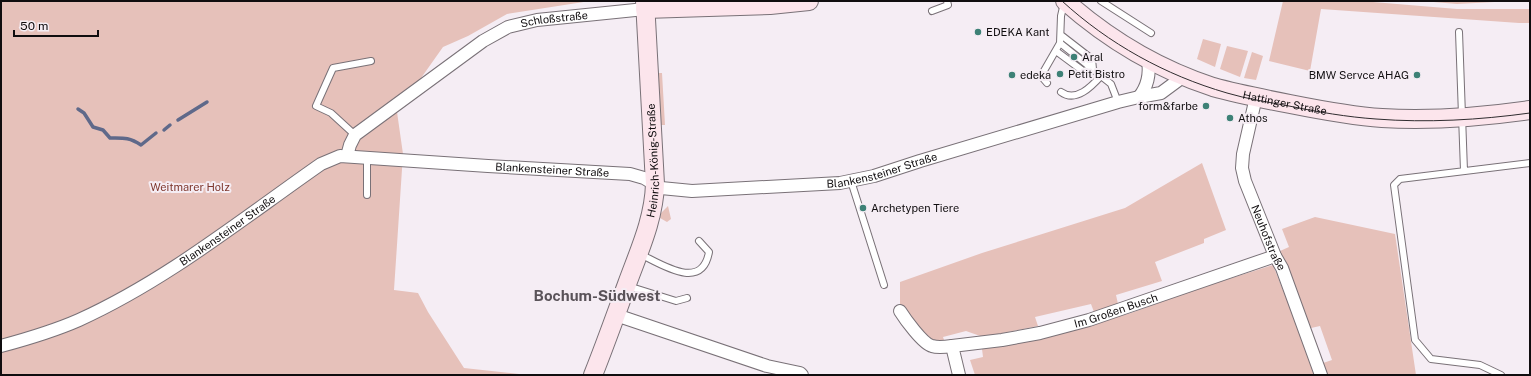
<svg xmlns="http://www.w3.org/2000/svg" width="1531" height="376" viewBox="0 0 1531 376" font-family="'Public Sans',sans-serif">
<style>
.green{fill:#e6c1ba}
.lines{fill:none;stroke-linecap:round;stroke-linejoin:round}
.stream{stroke:#5f698a;stroke-width:3.5}
.service-casing{stroke:#797177;stroke-width:8}
.minor-casing{stroke:#797177;stroke-width:14}
.secondary-casing{stroke:#797177;stroke-width:20}
.service{stroke:#fff;stroke-width:6}
.minor{stroke:#fff;stroke-width:12}
.secondary{stroke:#fce5ec;stroke-width:18}
.tram{stroke:#302c2f;stroke-width:1}
.poi-dot{fill:#3d8176;stroke:#f5edf4;stroke-width:1.5}
.labels{text-anchor:middle;stroke-width:4;stroke-linejoin:round;paint-order:stroke}
.street-label{font-size:11px;fill:#100d0f;stroke:#f5edf4}
.poi-label{font-size:11px;fill:#100d0f;stroke:#f5edf4;text-anchor:start}
.park-label{font-size:11px;fill:#7e362c;stroke:#f5edf4}
.district-label{font-size:15px;font-weight:bold;fill:#5a5359;stroke:#f5edf4}
</style>
<rect width="100%" height="100%" fill="#f5edf4"/>
<path class="green" d="M1,1h589l-83,13 -39,22 -25,11 -46,65 6,42 -9,136 24,3 10,19 36,56 64,7h-527z
M1283,1h78l96,8h73v14h-11l-198,-14 -11,62 -41,-10z
M1422,1h91l-56,3z
M1203,39l18,5 -6,23 -18,-8z
M1227,46l21,5 -8,26 -20,-8z
M1252,52l11,4 -7,24 -12,-2z
M658,73h4l3,52h-8l-2,-31h4z
M1202,163l24,67 -22,9v4l-49,19 7,19 -46,14 2,9 -24,8 -3,-8 -56,13 3,9 -55,11 -17,-6 -23,6 1,3 -8,3 -10,-7 -26,-29v-25l82,-29 143,-45z
M668,206l3,13 -4,3 -7,-4 1,-5z
M1315,217l80,17 21,141h-89l-4,-12 9,-3 -12,-34 -9,2 -31,-77 9,-4 -7,-18z
M1273,265l32,81 9,29h-339l-5,-15 13,-3 -1,-8 45,-8 43,-10 61,-18 60,-22z"/>
<g class="lines">
<path class="stream" d="M78,109l6,4 9,14 10,3 7,8c13,0 19,-1 31,7l15,-12
M178,120l29,-18
M164,130l6,-5"/>
<defs>
<path id="service" d="M1101,1l50,32
M932,11l16,-6 -1,-4
M1459,32l5,139
M1061,35l31,24 1,10
M1060,43l51,41 7,18
M1056,51l27,20 10,-2
M1047,83l-6,-7 19,-33 1,-27 3,-13
M1061,92c15,11 31,-6 40,-16
M355,135l-24,-22 -15,-7 17,-38 38,-7
M851,181l33,104
M367,195v-38
M640,254c21,10 62,38 69,-2l-10,-11
M628,286l48,15 11,-3
M1501,375l-21,-10 -49,-6 -16,-19 -21,-155 6,-6 130,-16"/>
<g id="minor">
<path d="M1139,97c9,-11 11,-24 9,-37"/>
<path id="s1" d="M1256,97l-13,57 -1,14 3,13 30,75 7,12 39,107"/>
<path id="s2" d="M347,156l3,-11 5,-10 128,-94 25,-14 29,-7 108,-11"/>
<path d="M900,311c5,8 23,33 32,35 6,2 13,1 20,0"/>
<path d="M616,315l151,51 33,7 2,2"/>
<path id="s3" d="M1,346c26,-7 53,-15 78,-26 88,-40 163,-101 242,-156l19,-8 148,10 142,8 14,4 17,10 31,3 148,-8 34,-7 46,-15 198,-59 21,-5 22,-4 23,-17"/>
<path id="s4" d="M959,375l-7,-29 50,-6 38,-7 49,-13 186,-64"/>
</g>
<g id="secondary">
<path id="s5" d="M1065,1c43,38 93,68 148,86 25,7 51,12 77,17 30,6 61,12 92,14 49,3 99,-1 148,-8"/>
<path d="M645,9l125,-4 39,-4"/>
<path id="s6" d="M593,375c12,-30 23,-61 34,-91 12,-33 27,-65 28,-100l-10,-183"/>
</g>
</defs>
<use href="#service" class="service-casing"/>
<use href="#minor" class="minor-casing"/>
<use href="#secondary" class="secondary-casing"/>
<use href="#service" class="service"/>
<use href="#minor" class="minor"/>
<use href="#secondary" class="secondary"/>
<path class="tram" d="M1062,1c47,43 103,74 165,92 20,6 41,9 62,13 29,6 58,11 87,13 51,4 103,1 154,-6"/>
</g>
<g class="poi-dot">
<circle cx="978" cy="32" r="4"/>
<circle cx="1074" cy="57" r="4"/>
<circle cx="1060" cy="74" r="4"/>
<circle cx="1012" cy="75" r="4"/>
<circle cx="1417" cy="75" r="4"/>
<circle cx="1206" cy="106" r="4"/>
<circle cx="1230" cy="118" r="4"/>
<circle cx="863" cy="208" r="4"/>
</g>
<g class="labels">
<g class="street-label">
<text dy="4" stroke="none"><textPath href="#s2" startOffset="257">Schloßstraße</textPath></text>
<text dy="4" stroke="none"><textPath href="#s5" startOffset="246">Hattinger Straße</textPath></text>
<text dy="4" stroke="none"><textPath href="#s6" startOffset="225">Heinrich-König-Straße</textPath></text>
<text dy="4" stroke="none"><textPath href="#s3" startOffset="939">Blankensteiner Straße</textPath></text>
<text dy="4" stroke="none"><textPath href="#s3" startOffset="604">Blankensteiner Straße</textPath></text>
<text dy="4" stroke="none"><textPath href="#s3" startOffset="256">Blankensteiner Straße</textPath></text>
<text dy="4" stroke="none"><textPath href="#s1" startOffset="147">Neuhofstraße</textPath></text>
<text dy="4" stroke="none"><textPath href="#s4" startOffset="198">Im Großen Busch</textPath></text>
</g>
<g class="poi-label">
<text x="986" y="36">EDEKA Kant</text>
<text x="1082" y="61">Aral</text>
<text x="1068" y="78">Petit Bistro</text>
<text x="1020" y="79">edeka</text>
<text x="1409" y="79" text-anchor="end">BMW Servce AHAG</text>
<text x="1198" y="110" text-anchor="end">form&amp;farbe</text>
<text x="1238" y="122">Athos</text>
<text x="871" y="212">Archetypen Tiere</text>
</g>
<g class="park-label">
<text x="190" y="191">Weitmarer Holz</text>
</g>
<g class="district-label">
<text x="597" y="301">Bochum-Südwest</text>
</g>
</g>
<rect width="1531" height="376" fill="none" stroke="#100d0f" stroke-width="4"/>
<path d="M14 30v6h84v-6" fill="none" stroke="#100d0f" stroke-width="2"/>
<text x="20" y="30" font-size="12" fill="#100d0f" stroke="#f5edf4" stroke-width="3" paint-order="stroke">50 m</text>
</svg>
